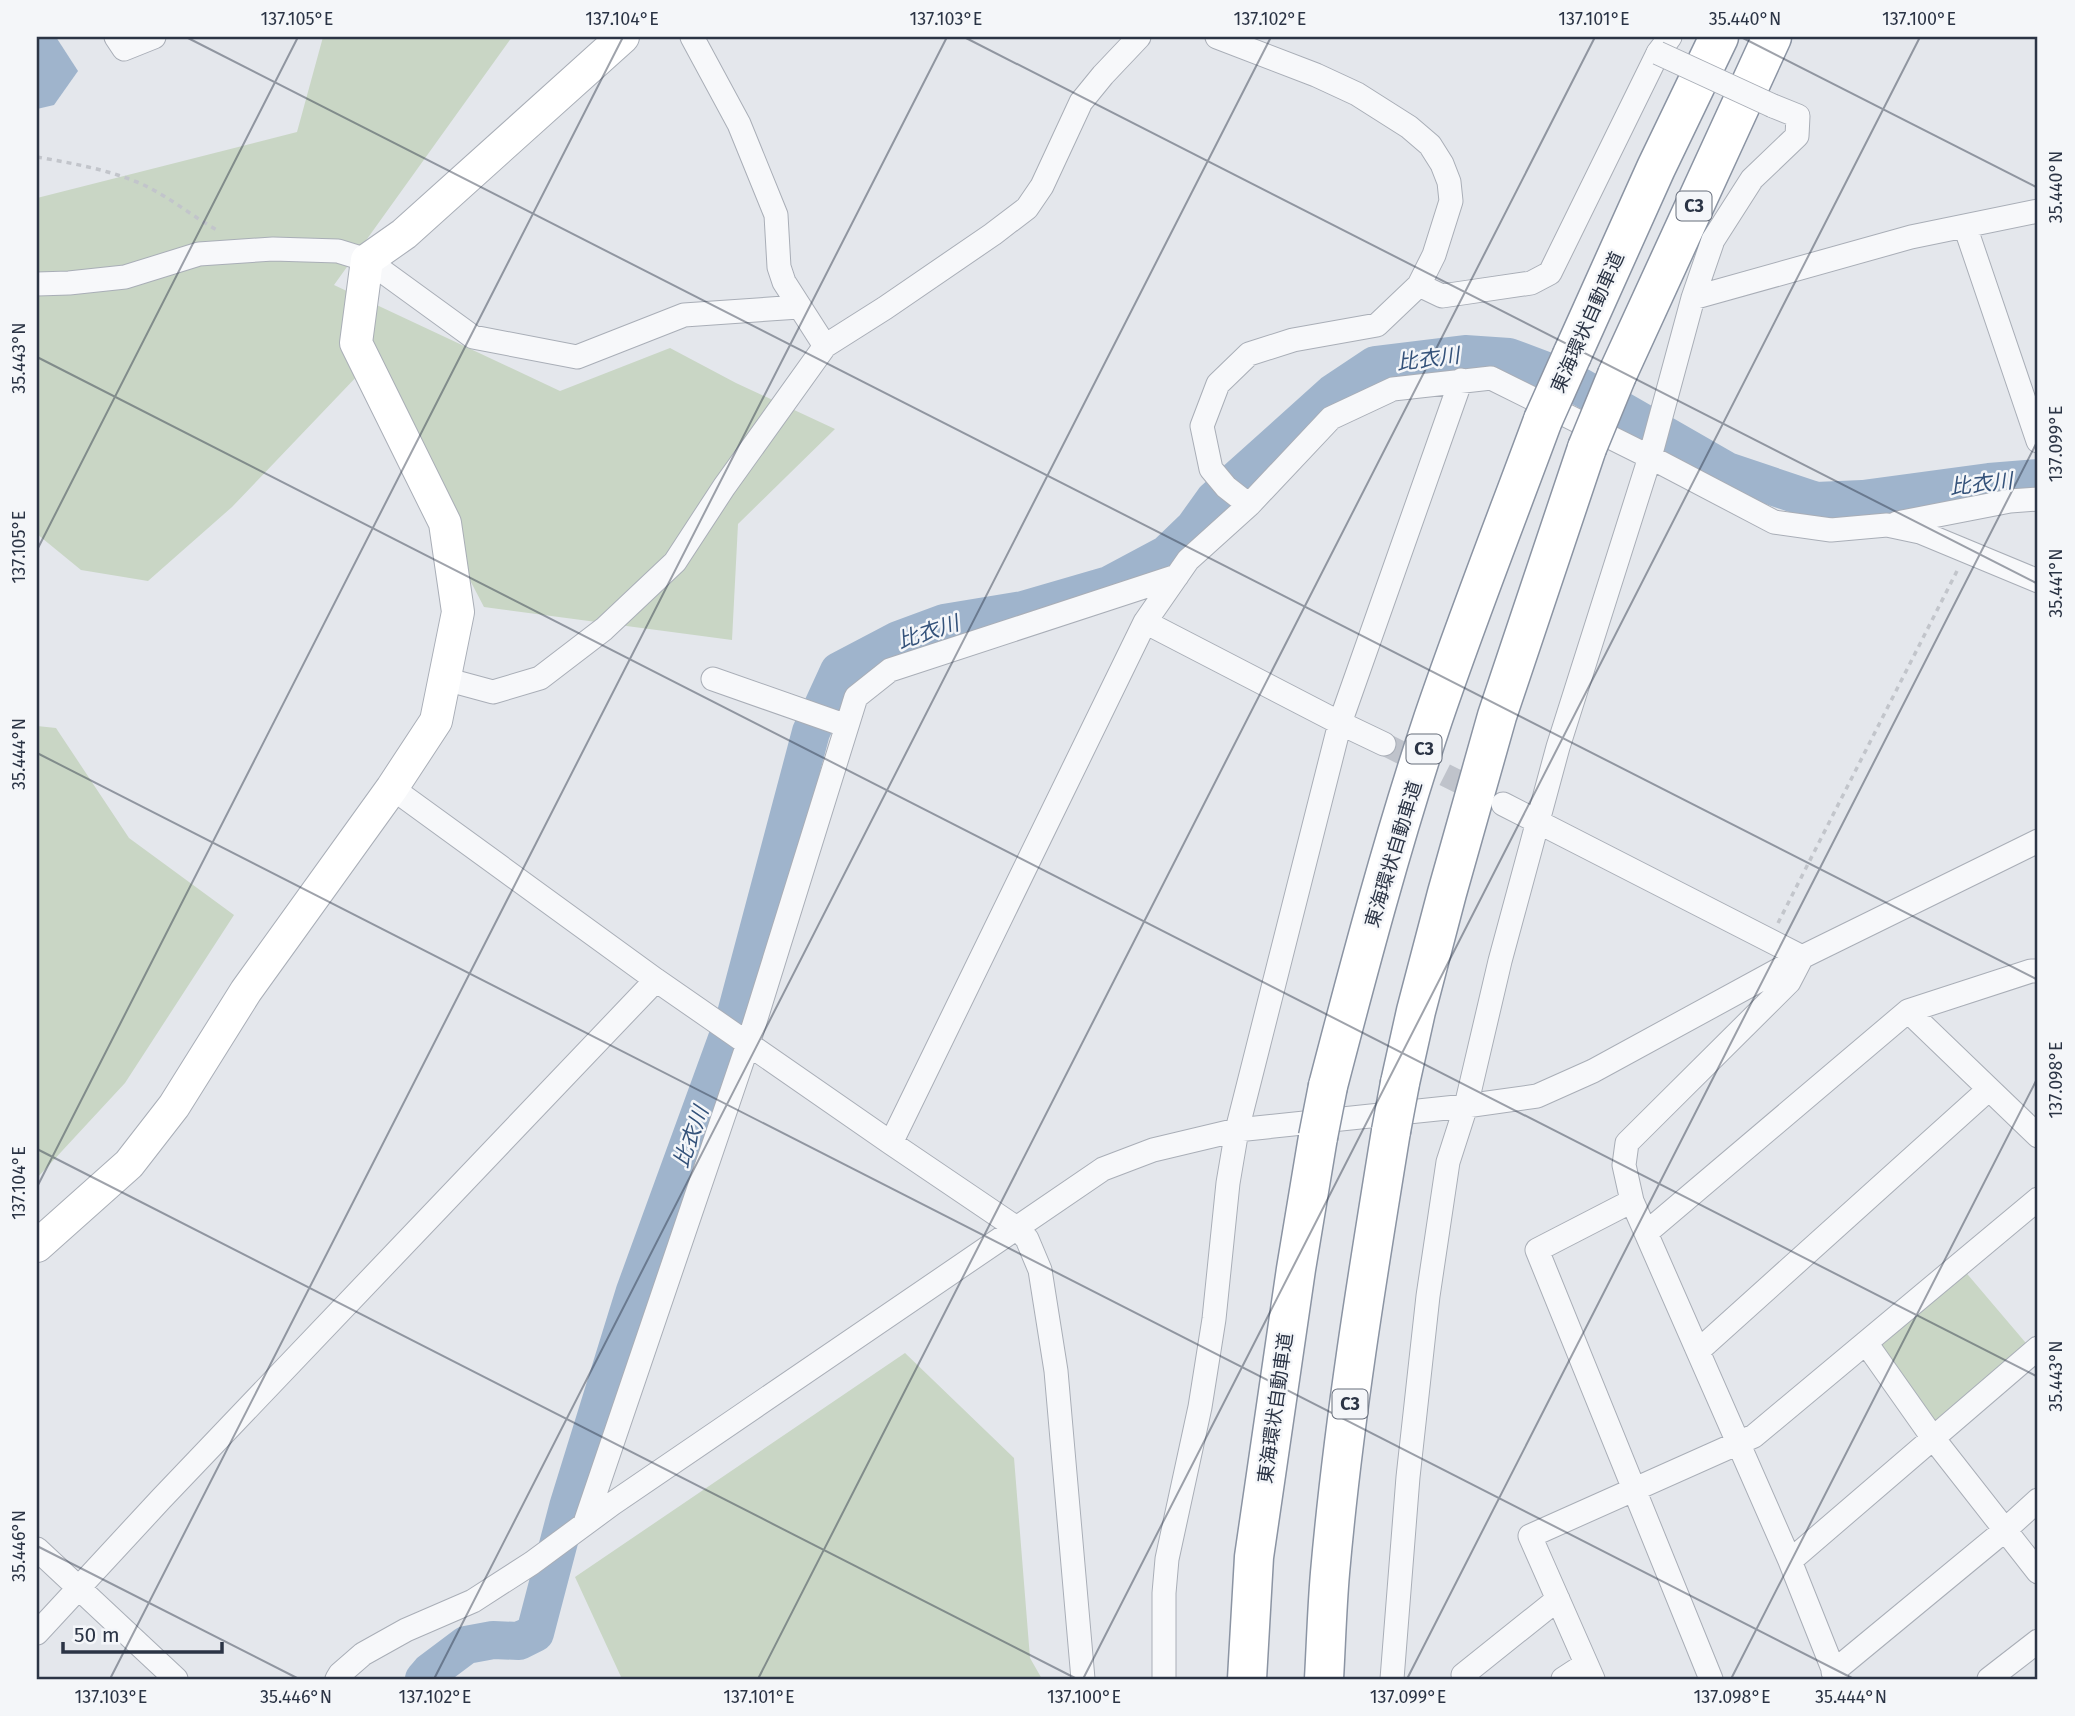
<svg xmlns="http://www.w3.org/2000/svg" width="2075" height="1716" viewBox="0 0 2075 1716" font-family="'Fira Sans','Noto Sans JP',sans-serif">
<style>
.green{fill:#c9d6c5}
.water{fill:#9fb4cc}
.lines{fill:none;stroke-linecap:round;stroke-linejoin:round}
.river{stroke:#9fb4cc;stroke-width:38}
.street-tunnel{stroke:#bfc3cb;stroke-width:23;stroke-dasharray:23 11;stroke-linecap:butt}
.street-casing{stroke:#a9aeb7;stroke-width:25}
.secondary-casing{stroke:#a9aeb7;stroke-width:34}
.highway-casing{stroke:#8b94a3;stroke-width:41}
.path{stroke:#c2c5cb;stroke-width:3.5;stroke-dasharray:5 5;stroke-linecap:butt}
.street{stroke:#f7f8fa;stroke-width:23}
.secondary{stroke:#fff;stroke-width:32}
.highway{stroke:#fff;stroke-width:38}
.street-bridge-casing{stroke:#a9aeb7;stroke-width:25;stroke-linecap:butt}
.highway-bridge-casing{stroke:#8b94a3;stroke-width:41;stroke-linecap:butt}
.street-bridge{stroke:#f7f8fa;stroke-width:23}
.highway-bridge{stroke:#fff;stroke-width:38}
.ticks{fill:none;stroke:#2b3445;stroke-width:2;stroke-opacity:0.45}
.labels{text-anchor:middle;stroke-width:5;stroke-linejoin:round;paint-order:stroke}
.shield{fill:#f4f6f9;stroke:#676e7b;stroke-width:2}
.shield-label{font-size:18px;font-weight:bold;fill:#2b3445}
.street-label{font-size:19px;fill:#2b3445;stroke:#f4f6f9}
.water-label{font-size:21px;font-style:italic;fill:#34527a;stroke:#f4f6f9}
.neatline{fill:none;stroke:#2b3445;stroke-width:2.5}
.ticks-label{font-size:18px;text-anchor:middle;fill:#2b3445}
</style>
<rect width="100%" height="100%" fill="#e4e7ec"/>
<path class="green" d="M323,37h189l-178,248 226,106 110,-43 66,35 99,46 -97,95 -6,116 -248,-33 -123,-235 -129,135 -84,74 -67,-11 -44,-36v-336l260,-66z
M37,726l19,2 73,110 105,77 -109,168 -88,95z
M1963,1269l68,80 -97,81 -61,-86z
M905,1353l109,105 16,200 12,21h-420l-47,-102z"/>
<path class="water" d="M37,37h19l22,34 -24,34 -17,4z"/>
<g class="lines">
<path class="river" d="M424,1679l6,-7 36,-27 27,-5 26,1 16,-8 33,-126 67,-216 101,-277 75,-282 28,-61 59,-31 46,-17 79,-13 86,-25 58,-31 27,-26 20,-28 38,-34 81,-73 42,-28 90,-11 44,3 56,21 162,93 89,30 47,-2 126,-17 49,-4"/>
<path class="street-tunnel" d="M1384,744l101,51"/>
<defs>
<path id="street" d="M116,37l8,12 30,-12
M692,37l47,87 37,91 3,52 5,15 41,64
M1217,37l99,38 41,19 52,33 21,18 12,19 7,18 2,19 -17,54 -15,30 -42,40 -84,15 -44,14 -31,30 -16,42 9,43 15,18 23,18
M1965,226l73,215
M37,284l32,-1 56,-6 74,-23 74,-5 65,2 29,9 106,77 104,20 107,-42 115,-8
M1419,285l23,11 89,-13 19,-10 108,-220 12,-16
M1693,298l218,-61 127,-26
M1897,523l113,-22 28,-2
M1145,622l195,101 44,21
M445,679l48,13 47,-14 64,-49 71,-67 49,-75 101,-141 60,-38 108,-74 34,-26 15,-22 39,-84 22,-27 36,-38
M713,679l134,47
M392,788l264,192 235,163 127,86 9,10 13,31 16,101 27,308
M1503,804l299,153
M1802,957l-13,25 -162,161 -3,22 8,36 158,360 47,118
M1908,1011l130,125
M891,1143l254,-521 43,-62 61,-55 82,-87 62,-29 98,-11 159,79 124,65 57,8 56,-5 33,7 118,49
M1632,1201l-95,49 174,429
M1646,1233l262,-222 123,-40h7
M1866,1343l67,95 105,134
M1698,1351l291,-262
M585,1523l163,-479 108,-347 34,-27 287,-94
M37,1549l139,130
M1790,1561l248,-213
M37,1633l124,-134 495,-519
M1833,1672l172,-142 33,-30
M337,1679l3,-5 23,-20 43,-24 67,-29 59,-38 80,-59 491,-335 50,-19 84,-20 229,-24 71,-10 56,-25 209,-114 236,-116
M1164,1679v-86l3,-34 33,-152 14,-88 14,-136 9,-53 103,-407 121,-343
M1392,1679l16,-202 20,-181 20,-134 18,-56 34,-145 58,-214 92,-290 43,-159 20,-58 39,-61 45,-43 1,-20 -25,-10
M1466,1679l-3,-4 95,-76
M1563,1679l23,-15
M1593,1679l-63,-143 224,-100 284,-237
M1989,1679l49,-38"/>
<path id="secondary" d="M37,1246l92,-82 45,-58 72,-115 146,-203 44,-67 22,-109 -13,-89 -89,-180 11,-83 37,-26 219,-197"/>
<path id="highway" d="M1572,355l84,-187 63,-131
M1617,375l155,-338
M1400,1083l16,-72 31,-118 50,-177 90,-268
M1328,1086c32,-123 65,-247 105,-367 34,-100 73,-199 110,-299
M1247,1679l7,-122 42,-288 22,-132
M1324,1679c2,-35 3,-71 6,-106 13,-148 37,-295 61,-442"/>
</defs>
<use href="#street" class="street-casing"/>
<use href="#secondary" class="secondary-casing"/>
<use href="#highway" class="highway-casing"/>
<path class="path" d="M37,157c34,6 68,12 100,25 29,12 53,33 80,48
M1778,923l179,-352"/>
<use href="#street" class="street"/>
<use href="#secondary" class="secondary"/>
<use href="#highway" class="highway"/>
<defs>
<path id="street-bridge" d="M1658,53l115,53"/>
<path id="highway-bridge" d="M1543,420l29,-65
M1587,448l30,-73
M1391,1131l9,-48
M1318,1137l10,-51"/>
</defs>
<use href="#street-bridge" class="street-bridge-casing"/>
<use href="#highway-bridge" class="highway-bridge-casing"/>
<use href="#street-bridge" class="street-bridge"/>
<use href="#highway-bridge" class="highway-bridge"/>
</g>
<path class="ticks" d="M186,37l1852,943M964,37l1074,547M1741,37l297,151M37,357l2001,1020M37,550l261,-513M37,753l1817,926M37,1149l1040,530M37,1187l586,-1150M37,1546l262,133M110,1679l837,-1642M434,1679l837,-1642M758,1679l837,-1642M1083,1679l837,-1642M1407,1679l631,-1239M1731,1679l307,-602"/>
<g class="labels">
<g class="shield">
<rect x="1676.5" y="191.5" width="35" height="29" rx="5"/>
<rect x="1406.5" y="734.5" width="35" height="29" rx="5"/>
<rect x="1332.5" y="1389.5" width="35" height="29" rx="5"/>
</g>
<g class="shield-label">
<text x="1694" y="212">C3</text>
<text x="1424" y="755">C3</text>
<text x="1350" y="1410">C3</text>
</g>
<g class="street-label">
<text transform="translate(1587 322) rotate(-66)" y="7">東海環状自動車道</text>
<text transform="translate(1393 854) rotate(-73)" y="7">東海環状自動車道</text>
<text transform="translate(1275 1408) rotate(-82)" y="7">東海環状自動車道</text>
</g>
<g class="water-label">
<text transform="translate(1428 359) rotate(-7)" y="7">比衣川</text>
<text transform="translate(1981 484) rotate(-6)" y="7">比衣川</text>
<text transform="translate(928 632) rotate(-18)" y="7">比衣川</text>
<text transform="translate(691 1137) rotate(-70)" y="7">比衣川</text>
</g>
</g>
<rect width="2075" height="1716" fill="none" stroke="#f4f6f9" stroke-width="77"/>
<path d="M63 1642v10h159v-10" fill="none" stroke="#2b3445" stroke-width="3.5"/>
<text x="74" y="1642" font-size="21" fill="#2b3445" stroke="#f4f6f9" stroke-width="5" paint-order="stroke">50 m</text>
<rect x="38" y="38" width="1998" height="1640" class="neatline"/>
<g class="ticks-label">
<text x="297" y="25">137.105°E</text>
<text x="622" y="25">137.104°E</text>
<text x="946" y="25">137.103°E</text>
<text x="1270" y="25">137.102°E</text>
<text x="1594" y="25">137.101°E</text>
<text x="1745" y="25">35.440°N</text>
<text x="1919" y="25">137.100°E</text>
<text transform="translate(2056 187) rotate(-90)" y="6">35.440°N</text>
<text transform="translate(19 358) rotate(-90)" y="6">35.443°N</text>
<text transform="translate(2056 444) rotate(-90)" y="6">137.099°E</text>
<text transform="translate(19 547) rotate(-90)" y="6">137.105°E</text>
<text transform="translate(2056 583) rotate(-90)" y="6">35.441°N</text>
<text transform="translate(19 754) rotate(-90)" y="6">35.444°N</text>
<text transform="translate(2056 1080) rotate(-90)" y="6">137.098°E</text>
<text transform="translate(19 1183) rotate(-90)" y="6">137.104°E</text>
<text transform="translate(2056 1376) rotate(-90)" y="6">35.443°N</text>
<text transform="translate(19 1546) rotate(-90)" y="6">35.446°N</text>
<text x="111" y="1703">137.103°E</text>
<text x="296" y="1703">35.446°N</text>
<text x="435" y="1703">137.102°E</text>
<text x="759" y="1703">137.101°E</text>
<text x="1084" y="1703">137.100°E</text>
<text x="1408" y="1703">137.099°E</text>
<text x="1732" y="1703">137.098°E</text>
<text x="1851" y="1703">35.444°N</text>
</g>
</svg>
